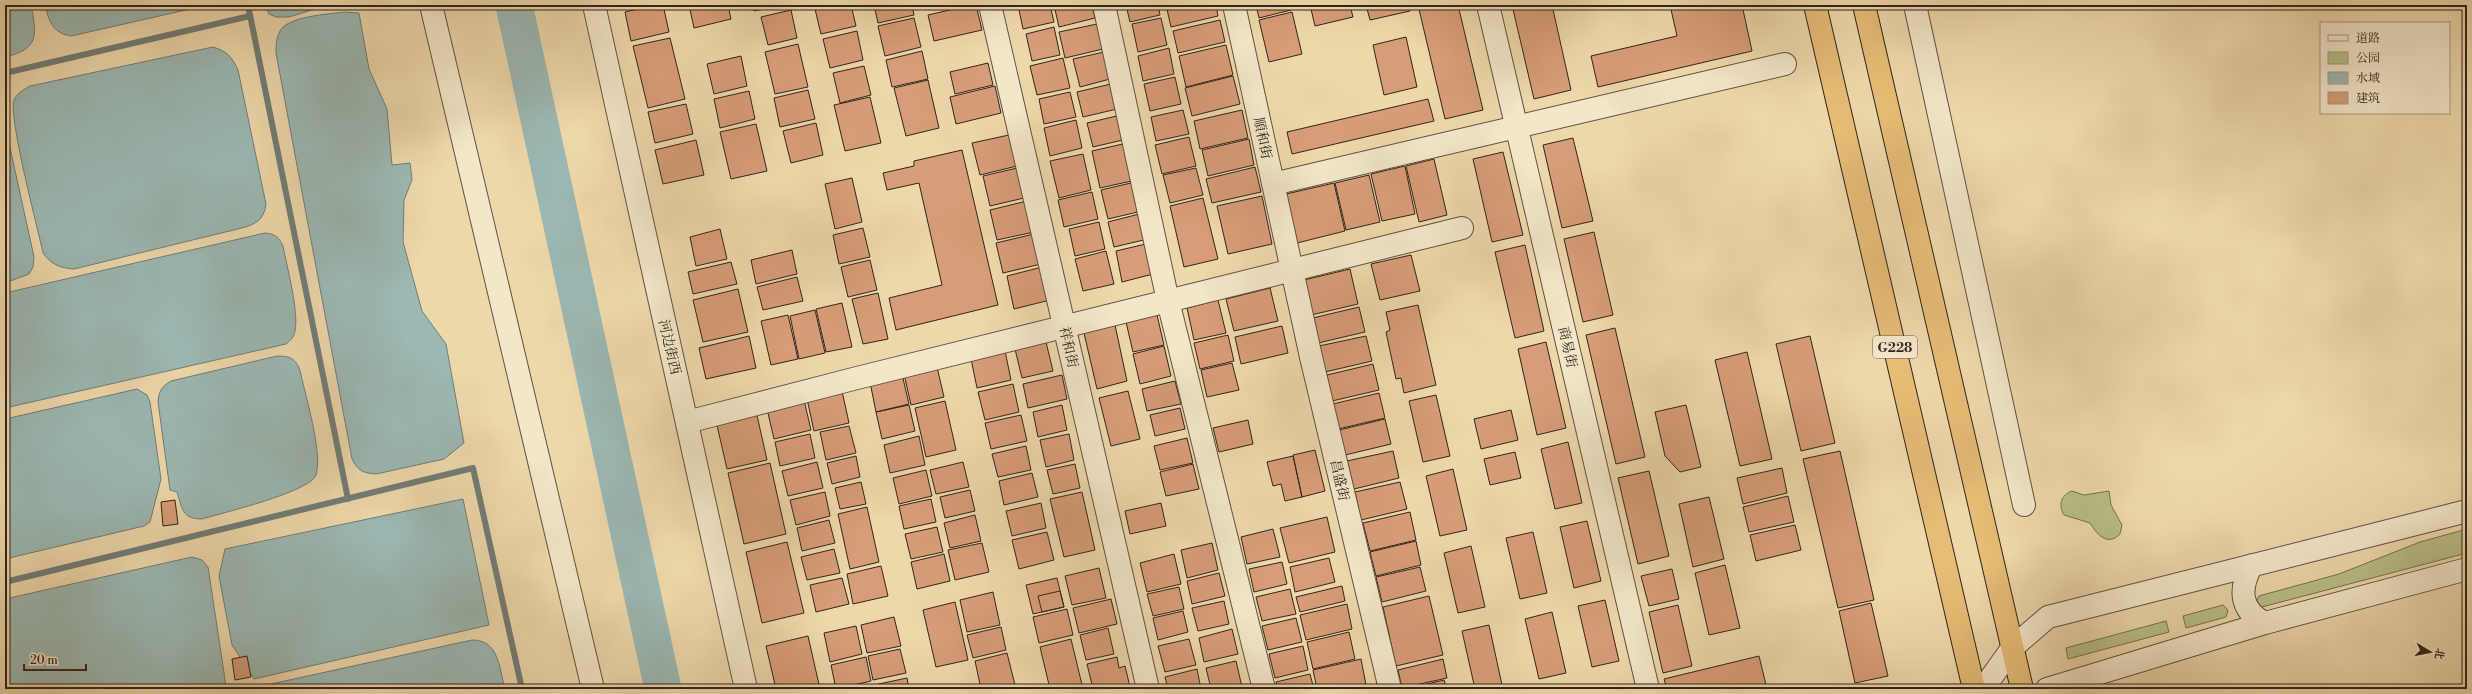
<svg xmlns="http://www.w3.org/2000/svg" width="2472" height="694" viewBox="0 0 2472 694" font-family="'Libre Bodoni','Noto Serif SC',serif">
<style>
.green{fill:#b9be88;stroke:#757152}
.water{fill:#9bb8b3;stroke:#717d77}
.lines{fill:none;stroke-linecap:round;stroke-linejoin:round}
.stream{stroke:#717d77;stroke-width:6}
.river{stroke:#9bb8b3;stroke-width:37}
.building{fill:#d79d78;stroke:#31241c}
.minor-casing{stroke:#605140;stroke-width:24}
.highway-casing{stroke:#31241c;stroke-width:24}
.minor{stroke:#f3e6c9;stroke-width:22}
.highway{stroke:#e6bc76;stroke-width:22}
.labels{text-anchor:middle;stroke-width:4;stroke-linejoin:round;paint-order:stroke}
.shield{fill:#f3e6c9;stroke:#6b5e50;stroke-width:1}
.shield-label{font-size:13px;font-weight:bold;fill:#31241c}
.street-label{font-size:14px;fill:#31241c;stroke:#f3e6c9}
</style>
<rect width="100%" height="100%" fill="#edd8ac"/>
<filter id="stains"><feTurbulence type="fractalNoise" baseFrequency=".005" numOctaves="4"/><feColorMatrix values="0 0 0 0 .2 0 0 0 0 .09 0 0 0 0 .02 0 0 0 .5 -.17"/></filter>
<radialGradient id="worn" r=".72"><stop offset=".6" stop-color="#630" stop-opacity="0"/><stop offset="1" stop-color="#630" stop-opacity=".3"/></radialGradient>
<path class="green" d="M2072,491l12,4 25,-4 2,14 11,20 -2,9c-13,13 -23,0 -30,-11l-26,-8c-6,-10 -3,-20 8,-24z
M2467,529v24l-205,54 -6,-4 3,-7 80,-22 81,-32z
M2223,605l5,5 -2,7 -40,11 -3,-12z
M2166,621l3,11 -101,27 -2,-11z"/>
<path class="water" d="M5,5h26c6,31 8,44 -26,52z
M45,5h163l-137,31c-18,-3 -22,-14 -26,-31z
M265,5h63l-39,12h-13l-7,-3z
M345,12l14,1 10,56 18,40 5,56 18,-2 2,17 -8,20 -1,42 19,69 24,33 18,99 -20,16 -68,15c-13,-1 -18,-3 -24,-15l-76,-406c0,-7 0,-15 4,-22 8,-15 49,-17 65,-19z
M213,47c14,4 19,10 25,23l28,134c-2,14 -7,18 -20,23l-172,42c-14,-1 -22,-4 -31,-16 -5,-24 -35,-137 -29,-153 3,-7 9,-10 16,-14z
M5,125l29,132 -1,10 -4,7 -24,9z
M265,233c10,1 14,4 18,13 4,21 16,66 12,85 -1,6 -4,9 -9,13l-281,64v-115z
M277,356c13,0 18,2 23,14 5,25 23,82 16,105 -6,17 -94,38 -114,44 -20,0 -20,-11 -25,-27l-7,-2 -12,-88c1,-11 3,-15 13,-21z
M137,389l10,6 3,7 11,77 -11,43 -6,4 -139,33v-140z
M463,499l26,126 -235,54 -22,-34 -13,-69 6,-27z
M192,557l10,3 6,7 18,119 -13,3h-208v-90z
M472,640c27,0 27,27 33,49h-246l3,-3z"/>
<g class="lines">
<path class="stream" d="M248,5l100,494
M5,73l245,-57
M5,582l468,-114 49,221"/>
<path class="river" d="M514,5l149,684"/>
</g>
<path class="building" d="M655,5h8l6,27 -38,9 -6,-29z
M689,5h39l3,14 -37,9z
M753,5h28l-27,6z
M814,5h37l5,21 -35,8z
M874,5h38l2,10 -36,8z
M927,5h18l-17,4z
M971,5h5l6,25 -48,11 -6,-26z
M1018,5h32l4,17 -31,7z
M1054,5h38l3,13 -36,9z
M1126,5h32l2,10 -30,7z
M1166,5h50l2,11 -47,11z
M1256,5h34l1,5 -32,8z
M1310,5h40l3,12 -38,9z
M1366,5h43l1,6 -40,9z
M1418,5h40l25,105 -38,9z
M1512,5h40l19,85 -37,9z
M1670,5h72l10,46 -154,36 -7,-31 86,-20z
M791,10l6,28 -29,7 -7,-28z
M1292,12l10,42 -33,8 -10,-42z
M914,18l7,29 -36,9 -7,-30z
M1161,18l6,27 -29,7 -6,-28z
M1220,20l5,22 -47,11 -5,-22z
M1097,24l6,25 -38,9 -6,-26z
M1054,27l6,28 -28,6 -6,-27z
M857,31l6,29 -33,8 -7,-29z
M1406,37l11,50 -33,8 -11,-50z
M670,38l15,61 -37,9 -15,-62z
M798,44l10,43 -33,7 -10,-42z
M1226,45l7,30 -47,12 -7,-31z
M1169,48l5,26 -31,7 -5,-25z
M922,51l6,28 -36,8 -6,-27z
M1104,52l6,27 -30,8 -7,-28z
M741,56l6,30 -33,8 -7,-30z
M1063,58l7,30 -33,7 -7,-29z
M988,63l5,22 -38,9 -5,-22z
M864,66l7,29 -31,8 -7,-30z
M1233,76l7,28 -48,12 -7,-28z
M1175,77l6,27 -31,7 -6,-27z
M928,80l11,48 -33,8 -12,-48z
M1111,84l6,25 -34,8 -6,-25z
M995,86l6,27 -45,11 -6,-27z
M808,90l7,29 -35,8 -6,-29z
M749,91l6,28 -35,9 -6,-29z
M1070,92l6,25 -32,7 -5,-25z
M870,97l11,46 -36,8 -11,-46z
M1428,99l6,22 -142,33 -5,-22z
M686,104l7,30 -38,9 -7,-31z
M1183,110l6,24 -33,7 -5,-24z
M1242,110l6,28 -48,11 -6,-28z
M1121,115l6,24 -34,8 -6,-24z
M1076,120l6,28 -32,8 -6,-28z
M816,123l7,32 -32,8 -8,-32z
M756,124l11,47 -36,8 -11,-47z
M1009,135l8,31 -37,9 -8,-32z
M1189,137l7,29 -34,8 -7,-29z
M1573,138l20,83 -31,7 -19,-83z
M1249,139l5,26 -46,11 -6,-26z
M696,140l8,35 -41,9 -8,-34z
M1127,143l9,37 -36,8 -8,-37z
M962,150l36,155 -102,25 -7,-32 53,-13 -23,-102 -32,7 -4,-17 31,-7v-5z
M1503,152l20,83 -31,7 -19,-83z
M1083,154l8,36 -32,8 -9,-37z
M1434,159l13,56 -28,7 -13,-56z
M1405,166l10,48 -33,7 -11,-47z
M1255,167l6,25 -49,11 -6,-24z
M1017,168l7,30 -34,8 -7,-30z
M1196,168l7,27 -33,8 -7,-28z
M1369,175l11,47 -34,8 -11,-47z
M852,178l10,44 -27,7 -10,-45z
M1135,182l7,29 -34,8 -7,-29z
M1334,183l11,48 -48,12 -11,-49z
M1092,192l6,27 -34,8 -6,-27z
M1262,196l10,48 -44,10 -11,-48z
M1203,198l15,61 -34,8 -14,-61z
M1027,201l7,31 -37,8 -7,-30z
M1143,213l5,26 -34,8 -6,-25z
M1099,222l6,27 -30,7 -6,-27z
M863,228l7,29 -31,7 -6,-29z
M720,229l7,30 -31,7 -6,-29z
M1594,232l19,83 -30,7 -19,-83z
M1034,234l7,30 -38,9 -7,-30z
M1150,243l7,30 -35,9 -6,-31z
M1525,245l19,86 -29,7 -20,-86z
M792,250l5,24 -41,10 -5,-24z
M1106,251l8,33 -31,7 -8,-32z
M1411,255l9,36 -40,9 -9,-36z
M870,260l7,30 -29,7 -7,-30z
M731,262l6,22 -44,10 -5,-22z
M1042,267l8,33 -36,9 -7,-33z
M1350,269l8,35 -47,11 -7,-35z
M797,277l6,24 -40,9 -6,-23z
M1270,288l8,33 -44,10 -8,-32z
M738,289l10,43 -45,10 -10,-42z
M878,293l10,46 -25,5 -11,-45z
M1218,300l8,33 -32,7 -7,-32z
M842,303l10,44 -26,5 -10,-43z
M1418,305l18,80 -32,8 -3,-15 -5,1 -10,-47 4,-2 -4,-18z
M1359,307l6,25 -47,11 -5,-25z
M815,310l10,43 -26,6 -9,-43z
M788,315l10,44 -27,6 -10,-44z
M1157,315l7,30 -31,7 -7,-30z
M1115,325l12,56 -30,8 -13,-56z
M1282,326l6,27 -47,11 -6,-27z
M1615,328l30,129 -29,7 -30,-129z
M1228,335l6,26 -34,8 -6,-26z
M749,336l7,32 -50,11 -7,-31z
M1366,336l6,25 -47,11 -6,-26z
M1810,336l25,107 -34,8 -25,-107z
M1046,342l7,29 -31,7 -7,-29z
M1546,342l20,86 -29,7 -19,-86z
M1164,346l7,30 -31,8 -7,-30z
M1005,351l6,29 -34,8 -6,-29z
M1747,352l25,107 -32,7 -25,-106z
M1232,363l7,27 -32,7 -6,-27z
M1373,364l6,26 -47,11 -5,-26z
M937,367l7,30 -33,8 -7,-31z
M902,374l7,30 -33,8 -6,-30z
M1062,375l5,24 -39,9 -5,-24z
M1175,381l6,23 -34,7 -5,-22z
M1013,384l6,28 -34,8 -7,-28z
M842,391l7,32 -35,8 -7,-32z
M1128,391l12,48 -29,7 -12,-48z
M1379,393l6,25 -47,11 -5,-25z
M1436,395l14,61 -27,6 -14,-61z
M804,400l7,30 -37,9 -7,-30z
M945,401l11,49 -30,7 -11,-49z
M909,405l6,26 -33,8 -6,-27z
M1062,405l5,25 -29,7 -5,-25z
M1686,405l15,62 -21,5 -15,-16 -10,-44z
M1180,408l5,21 -30,7 -5,-21z
M1511,410l7,30 -37,9 -7,-30z
M756,411l11,49 -40,9 -11,-48z
M1021,415l6,26 -36,8 -6,-26z
M1385,419l6,25 -46,11 -6,-25z
M1248,420l5,24 -34,8 -6,-24z
M849,426l7,27 -30,7 -6,-28z
M810,434l5,24 -35,8 -5,-24z
M1069,434l5,26 -28,7 -6,-27z
M919,436l6,29 -35,8 -6,-28z
M1187,438l6,25 -33,7 -6,-24z
M1568,442l14,61 -27,6 -14,-60z
M1026,446l5,24 -33,7 -6,-23z
M1315,450l10,41 -23,6 -9,-42z
M1393,451l6,27 -45,11 -7,-28z
M1840,451l34,149 -36,8 -35,-149z
M1515,452l6,26 -31,7 -6,-26z
M856,456l4,21 -28,7 -5,-21z
M1293,456l9,41 -17,4 -4,-17 -8,2 -6,-24z
M817,462l6,26 -35,8 -6,-25z
M963,462l6,25 -33,7 -6,-24z
M770,463l16,71 -42,10 -16,-71z
M1075,464l5,24 -27,6 -6,-24z
M1193,464l6,25 -33,7 -6,-24z
M1782,468l5,25 -44,11 -6,-26z
M1453,469l14,61 -27,6 -14,-60z
M926,470l6,26 -33,8 -6,-26z
M1649,471l20,85 -31,8 -20,-86z
M1032,473l6,24 -34,8 -5,-24z
M861,482l5,22 -26,5 -5,-21z
M1400,482l7,27 -46,11 -6,-28z
M970,490l5,21 -30,7 -5,-21z
M825,492l5,24 -34,9 -6,-25z
M1082,492l13,58 -31,7 -14,-58z
M1788,496l6,26 -45,10 -6,-25z
M1709,497l15,62 -31,8 -14,-63z
M931,499l5,23 -32,7 -5,-23z
M175,500l3,24 -15,2 -2,-24z
M1041,503l5,25 -34,8 -6,-25z
M1161,503l5,23 -36,8 -5,-23z
M867,507l12,55 -29,7 -12,-55z
M1410,512l6,28 -46,11 -7,-28z
M975,515l6,26 -31,7 -6,-25z
M1327,517l8,35 -46,11 -9,-35z
M829,520l6,23 -33,8 -5,-23z
M1587,521l14,60 -27,7 -14,-61z
M1795,525l6,25 -45,11 -6,-26z
M937,527l6,25 -32,7 -6,-25z
M1273,529l7,28 -33,7 -6,-27z
M1047,532l7,28 -35,9 -7,-29z
M1533,532l14,61 -27,6 -14,-61z
M1416,541l5,24 -45,11 -6,-24z
M787,542l17,71 -42,10 -16,-71z
M982,543l7,29 -34,8 -7,-30z
M1212,543l6,27 -31,8 -6,-28z
M1471,546l14,61 -27,6 -14,-60z
M834,549l6,24 -33,7 -6,-23z
M944,554l6,27 -33,8 -6,-27z
M1174,554l7,30 -34,8 -7,-29z
M1329,558l6,24 -40,10 -5,-25z
M1282,562l5,22 -33,8 -5,-23z
M1725,565l15,63 -31,7 -14,-62z
M881,566l7,30 -35,8 -6,-30z
M1420,567l6,24 -44,11 -6,-25z
M1099,568l7,30 -34,7 -7,-29z
M1672,569l7,30 -30,7 -8,-30z
M1219,573l6,23 -33,8 -5,-23z
M842,578l7,26 -33,8 -6,-27z
M1057,578l7,29 -31,7 -7,-29z
M1342,586l3,15 -45,11 -4,-15z
M1179,587l5,22 -31,7 -6,-22z
M1290,589l6,25 -34,7 -6,-24z
M1060,591l4,16 -22,5 -4,-16z
M993,592l7,33 -33,7 -7,-32z
M1429,596l14,59 -47,11 -13,-59z
M1111,599l6,25 -38,9 -6,-25z
M1605,600l14,61 -27,6 -14,-61z
M1224,601l5,23 -31,7 -6,-23z
M955,602l13,58 -32,7 -13,-57z
M1871,603l17,73 -33,7 -16,-72z
M1347,604l5,25 -46,11 -6,-25z
M1678,605l14,61 -29,7 -14,-61z
M1067,609l6,26 -34,8 -6,-26z
M1183,611l5,21 -30,8 -5,-22z
M1552,612l14,61 -27,6 -14,-60z
M894,617l7,29 -34,7 -6,-28z
M1296,618l6,24 -34,8 -6,-24z
M1489,625l13,60 -27,4 -13,-58z
M856,626l6,28 -32,8 -6,-29z
M1001,627l5,23 -33,8 -6,-23z
M1108,628l6,26 -28,6 -6,-25z
M1232,629l6,25 -34,8 -5,-24z
M1349,632l6,27 -42,10 -6,-27z
M808,636l12,53h-44l-10,-43z
M1071,639l12,50h-33l-10,-42z
M1189,639l7,26 -31,7 -7,-26z
M1303,646l5,24 -33,8 -6,-24z
M900,649l6,24 -33,7 -5,-24z
M1007,653l9,36h-35l-6,-28z
M247,656l4,21 -16,3 -3,-21z
M1759,656l8,33h-100l-3,-10z
M866,657l5,24 -35,8 -5,-24z
M1117,657l2,11 6,-2 5,21 -37,2 -6,-25z
M1361,659l5,26 -17,4h-32l-4,-19z
M1443,659l4,19 -45,10 -4,-18z
M1236,661l6,26 -31,2 -5,-21z
M1197,669l4,20h-33l-3,-12z
M1310,674l4,15h-36l-2,-7z
M907,678l2,11h-34l-1,-4z
M1444,680l3,9h-41z"/>
<g class="lines">
<defs>
<path id="minor" d="M431,5l162,684
M594,5l152,684
M990,5l158,684
M1104,5l64,296 96,388
M1234,5l77,352 79,332
M1488,5l160,684
M1915,5l109,500
M1273,184l512,-120
M687,422l170,-44 605,-150
M2252,565c-13,23 -13,45 13,58
M1983,689l30,-42 35,-30 419,-106
M2047,689l218,-66 202,-54"/>
<path id="highway" d="M1815,5l159,684
M1864,5l158,684"/>
</defs>
<use href="#minor" class="minor-casing"/>
<use href="#highway" class="highway-casing"/>
<use href="#minor" class="minor"/>
<use href="#highway" class="highway"/>
</g>
<g class="labels">
<rect class="shield" x="1873" y="336" width="44" height="22" rx="3"/>
<g class="shield-label">
<text x="1895" y="352">G228</text>
</g>
<g class="street-label">
<text transform="translate(1263 138) rotate(78)" y="5">順和街</text>
<text transform="translate(670 347) rotate(77)" y="5">河边街西</text>
<text transform="translate(1069 347) rotate(77)" y="5">祥和街</text>
<text transform="translate(1568 347) rotate(77)" y="5">商易街</text>
<text transform="translate(1340 480) rotate(77)" y="5">昌盛街</text>
</g>
</g>
<rect width="2472" height="694" fill="none" stroke="#edd8ac" stroke-width="20"/>
<rect x="6" y="6" width="2460" height="682" fill="none" stroke="#31241c" stroke-width="2"/>
<rect x="10" y="10" width="2452" height="674" fill="none" stroke="#31241c"/>
<rect x="2320" y="22" width="130" height="92" fill="#f3e6c9" stroke="#a59884"/>
<rect x="2328" y="35" width="20" height="6" fill="#f3e6c9" stroke="#a59884"/>
<text x="2356" y="42" font-size="12" fill="#31241c">道路</text>
<rect x="2328" y="52" width="20" height="12" fill="#b9be88" stroke="#a59884"/>
<text x="2356" y="62" font-size="12" fill="#31241c">公园</text>
<rect x="2328" y="72" width="20" height="12" fill="#9bb8b3" stroke="#a59884"/>
<text x="2356" y="82" font-size="12" fill="#31241c">水域</text>
<rect x="2328" y="92" width="20" height="12" fill="#d79d78" stroke="#a59884"/>
<text x="2356" y="102" font-size="12" fill="#31241c">建筑</text>
<g transform="translate(2430 652) rotate(100)" stroke="#f3e6c9" stroke-width="3" paint-order="stroke">
<path d="M0-3L7 15L0 10L-7 15Z" fill="#31241c"/>
<text y="-6" font-size="11" font-weight="bold" text-anchor="middle" fill="#31241c">北</text>
</g>
<path d="M24 664v6h62v-6" fill="none" stroke="#31241c" stroke-width="2"/>
<text x="30" y="664" font-size="12" fill="#31241c" stroke="#f3e6c9" stroke-width="3" paint-order="stroke">20 m</text>
<rect width="100%" height="100%" filter="url(#stains)"/>
<rect width="100%" height="100%" fill="url(#worn)"/>
</svg>
